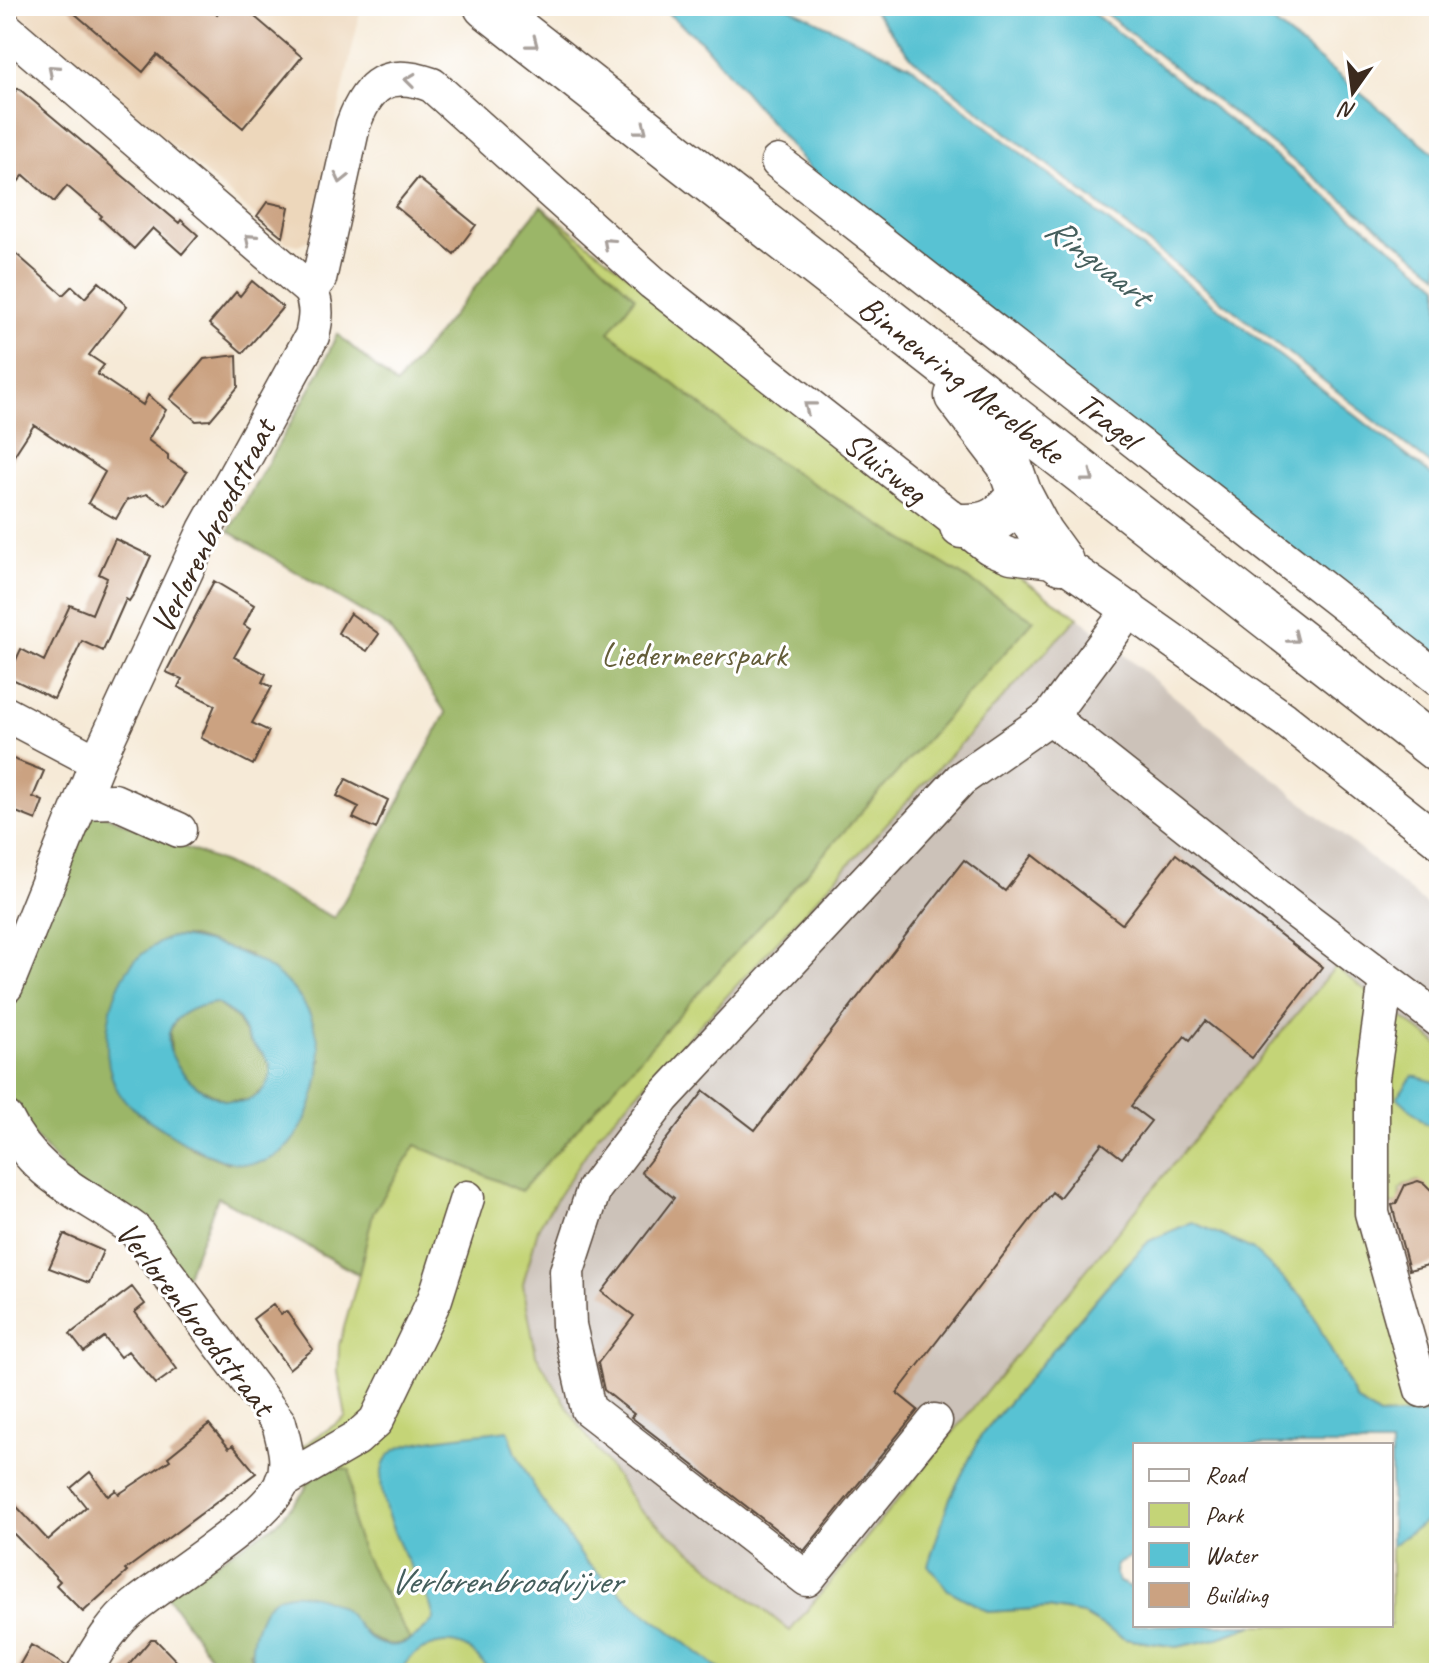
<svg xmlns="http://www.w3.org/2000/svg" width="1445" height="1679" viewBox="0 0 1445 1679" font-family="Caveat,sans-serif">
<style>
.built{fill:#edd7bb}
.industrial{fill:#ccc2b9}
.green{fill:#c4d477;stroke:#807f4a;stroke-width:2}
.forest{fill:#9bb668;stroke:#6b7043;stroke-width:2;fill-rule:evenodd}
.water{fill:#58c2d3;stroke:#4a7678;stroke-width:2;fill-rule:evenodd}
.building{fill:#cba281}
.lines{fill:none;stroke-linecap:round;stroke-linejoin:round}
.minor-casing{stroke:#57473a;stroke-width:37}
.highway-casing{stroke:#57473a;stroke-width:47}
.minor{stroke:#fff;stroke-width:34}
.highway{stroke:#fff;stroke-width:44}
.oneway{stroke:#a79f9a}
.labels{text-anchor:middle;stroke-width:6;stroke-linejoin:round;paint-order:stroke}
.street-label{font-size:34px;fill:#3b2a1e;stroke:#fff}
.park-label{font-size:34px;fill:#645d39;stroke:#fff}
.water-label{font-size:36px;font-style:italic;fill:#455f5d;stroke:#fff}
</style>
<rect width="100%" height="100%" fill="#fff"/>
<filter id="ink" filterUnits="userSpaceOnUse"><feTurbulence type="fractalNoise" baseFrequency=".0125" numOctaves="2"/><feDisplacementMap in="SourceGraphic" scale="16" xChannelSelector="R" yChannelSelector="G"/><feConvolveMatrix kernelMatrix="1 2 1 2 8 2 1 2 1" color-interpolation-filters="sRGB"/></filter>
<filter id="wash" filterUnits="userSpaceOnUse"><feTurbulence type="fractalNoise" baseFrequency=".006" numOctaves="4" result="noise"/><feDisplacementMap in="SourceGraphic" scale="32" xChannelSelector="R" yChannelSelector="G"/><feGaussianBlur stdDeviation="1.8" result="paint"/><feColorMatrix in="noise" values="0 0 0 0 0 0 0 0 0 0 0 0 0 0 0 0 0 1.4 0 .05"/><feComposite in="paint" operator="in"/></filter>
<g filter="url(#wash)">
<rect width="100%" height="100%" fill="#f6ead7"/>
<path class="built" d="M9,6h343l8,7 -50,226 -12,6 -12,-3z"/>
<path class="industrial" d="M1078,617l361,298v130l-104,-78 -545,664 -151,-122 -64,-90 -39,-64 -13,-71 16,-58 58,-91z"/>
<path class="green" d="M541,206l423,335 114,76 -480,518 -59,91 -16,58 13,71 39,64 64,90 151,122 545,-664 104,78v38l-3,-2 -12,41 15,9v61l-7,2 -14,-13 -13,4 -5,5 -1,13 -12,3 36,184 16,-4v27l-60,3 -23,-16 -25,-47 -139,-131 -43,19 -44,47 -123,146 -32,64 39,114 59,-4 34,6 43,25 52,8 38,-8 40,-14h136v-79l48,-34v157l-3,4h-1214l-56,-79 110,-70 27,-31 3,-5 -10,-37 50,-34 -8,-45 1,-27 20,-70 -141,-78 -34,85 -178,-276 218,-143 110,55 36,-62 76,-143 -57,-85 -160,-97 91,-159 17,-38 59,51z"/>
<path class="forest" d="M541,206l94,91 -26,35 142,113 283,175 -513,571 -105,-46 -43,68 -14,61 -141,-77 -34,85 -103,-91 -75,-88v-97l9,-29 69,-170 140,56 110,55 36,-62 76,-143 -57,-85 -160,-97 91,-159 17,-38 59,51zM171,937h21l58,18 72,105 -94,103 -34,-14 -56,-36z
M216,1003l20,15 14,24 16,15 6,16 -5,14 -19,13 -23,1 -37,-20 -17,-23 -1,-27 8,-16 17,-9z
M321,1464l29,6 3,56 11,30 46,84c-30,15 -50,-11 -69,-32l-92,43 5,22h-32l-56,-79 110,-70 27,-31z"/>
<path class="water" d="M659,6h127l123,59 530,416v187l-616,-484 -121,-142z
M870,6h214l355,279v186l-526,-412z
M1096,6h157l186,151v118z
M171,937c19,0 35,5 53,10 80,25 117,90 83,169 -33,75 -90,48 -144,13 -17,-11 -40,-24 -48,-44 -16,-35 -7,-91 17,-121 11,-13 24,-20 39,-27zM216,1003c6,4 15,9 20,14 7,8 9,19 16,27 4,4 10,8 13,12 13,18 1,37 -17,44 -47,16 -134,-82 -32,-97z
M1413,1076l26,7v48l-15,-9 -27,-25z
M1192,1222l60,27 53,50 51,101 23,16 60,-3v99l-48,34v-101h-256v109l-19,11 -1,8 4,9 16,7v36h120l-40,14 -38,8 -52,-8 -43,-25 -34,-6 -59,4 -41,-22 -20,-25 22,-67 32,-64 123,-146 44,-47z
M508,1430l8,23 23,43 47,66 49,43 90,68h-234c-19,-26 -37,-40 -69,-23 -10,6 -18,12 -21,23h-147c-5,-23 -2,-39 8,-60 14,-29 56,-20 78,-6 15,10 23,32 41,37 22,7 40,-10 53,-25 -4,-23 -17,-40 -28,-61 -12,-24 -41,-86 -12,-107 18,-13 90,-17 114,-21z"/>
<g id="blocks">
<path class="building" d="M66,6h142l9,8 7,-8h18l60,51 -59,71 -86,-73 -14,17z
M18,88l161,135 2,-3 17,15 -16,19 -29,-26 -19,21 -34,-31 2,-2 -35,-30 -13,16 -30,-27 -18,20v-92z
M418,178l58,47 -22,29 -59,-48z
M267,202l22,5 -6,30 -26,-21z
M6,245l57,50 9,-9 13,12 14,-16 28,24 -38,49 15,10 -7,9 46,31 5,-10 18,15 -18,30 20,15v5l19,12 -21,33 -19,-11 -20,6 -11,19 -28,-16 17,-31 -71,-47 -28,43z
M252,281l31,26 -40,46 -34,-29 27,-32 4,4z
M237,355l1,32 -28,33 -14,1 -26,-22 34,-40z
M115,539l36,17 -16,36 -6,9 -3,-2 -23,52 -21,-10 -28,58 -46,-22 13,-28 23,12 26,-56 22,9 15,-36 -8,-4z
M214,581l40,24 -10,20 6,4 -16,28 32,17 -4,8 10,5 -20,36 17,8 -16,34 -52,-27 14,-33 -37,-18 4,-8 -16,-7z
M350,613l29,21 -12,17 -29,-18z
M6,756l38,15 -11,26 10,4 -7,19 -30,-12z
M346,779l42,21 -12,29 -23,-11 6,-11 -22,-11z
M1176,854l146,113 -70,91 -47,-37 -15,19 -5,-4 -54,70 20,15 -29,37 -20,-15 -43,55 -7,-6 -155,201 21,17 -114,141 -173,-134 3,-3 -30,-24 -6,-27 36,-47 -32,-24 72,-94 -33,-26 63,-81 51,39 209,-270 41,31 28,-36 89,69z
M1418,1181l6,2 15,15v64l-30,8 -17,-65 4,-1 9,-19z
M64,1234l39,17 -14,32 -40,-15z
M132,1287l13,17 -10,8 42,57 -21,15 -28,-33 -8,6 -16,-20 -20,15 -14,-18z
M273,1304l8,10 5,-3 27,38 -24,20 -36,-50z
M209,1424l20,24 4,-3 23,28 -131,97 2,2 -44,40 -27,-27 4,-4 -54,-55v-31l42,45 38,-33 -15,-19 19,-16 18,24 8,-6 3,4 51,-34 -2,-3z
M151,1639h4l33,34h-66z
M31,1645l35,21 -2,7h-49z"/>
</g>
</g>
<g filter="url(#ink)">
<use href="#blocks" fill-opacity="0" stroke="#57473a" stroke-width="2"/>
<g class="lines">
<defs>
<path id="minor" d="M6,29l304,261c8,16 6,29 2,46l-107,194 -108,232 -91,224
M778,162l661,517
M310,290l9,-11 34,-154c15,-42 35,-56 79,-40l221,198 336,264 22,9 50,6 223,157 155,122
M6,714l91,48
M1050,717l235,186 154,117
M81,802l33,-1 65,29
M1386,980l-14,98v135l50,177
M6,1118c29,61 79,75 129,112l144,193c5,20 12,40 3,60 -16,36 -112,94 -146,122 -23,18 -38,43 -52,68
M935,1421l-128,158 -219,-170 -19,-84 -2,-54 27,-82 69,-91 298,-319 89,-62 80,-108
M282,1482l74,-43 20,-18 59,-122 32,-101"/>
<path id="highway" d="M486,6l953,745
M957,396l52,68 11,31 20,38 21,29
M962,526c30,1 39,-8 58,-31"/>
</defs>
<use href="#minor" class="minor-casing"/>
<use href="#highway" class="highway-casing"/>
<use href="#minor" class="minor"/>
<use href="#highway" class="highway"/>
</g>
<defs><path id="oneway-chevron" d="M-2-3.5L2.5 0L-2 3.5" fill="none" stroke-width="1.6" stroke-linecap="round" stroke-linejoin="round" transform="scale(2)"/></defs>
<g class="oneway">
<use href="#oneway-chevron" transform="translate(533 43) rotate(38)"/>
<use href="#oneway-chevron" transform="translate(53 70) rotate(-139)"/>
<use href="#oneway-chevron" transform="translate(410 80) rotate(-173)"/>
<use href="#oneway-chevron" transform="translate(642 129) rotate(38)"/>
<use href="#oneway-chevron" transform="translate(341 178) rotate(103)"/>
<use href="#oneway-chevron" transform="translate(250 239) rotate(-139)"/>
<use href="#oneway-chevron" transform="translate(608 243) rotate(-138)"/>
<use href="#oneway-chevron" transform="translate(809 407) rotate(-142)"/>
<use href="#oneway-chevron" transform="translate(1089 477) rotate(38)"/>
<use href="#oneway-chevron" transform="translate(1294 638) rotate(38)"/>
</g>
</g>
<g class="labels">
<g class="street-label">
<text transform="translate(962 379) rotate(38)" y="12">Binnenring Merelbeke</text>
<text transform="translate(1109 420) rotate(38)" y="12">Tragel</text>
<text transform="translate(886 467) rotate(38)" y="12">Sluisweg</text>
<text transform="translate(212 526) rotate(-63)" y="12">Verlorenbroodstraat</text>
<text transform="translate(196 1318) rotate(52)" y="12">Verlorenbroodstraat</text>
</g>
<g class="park-label">
<text x="694" y="666">Liedermeerspark</text>
</g>
<g class="water-label">
<text transform="translate(1099 260) rotate(38)" y="13">Ringvaart</text>
<text x="505" y="1593">Verlorenbroodvijver</text>
</g>
</g>
<rect width="1445" height="1679" fill="none" stroke="#fff" stroke-width="32"/>
<rect x="1133" y="1443" width="260" height="184" fill="#ffffff" stroke="#b1aaa5" stroke-width="2"/>
<rect x="1149" y="1469" width="40" height="12" fill="#ffffff" stroke="#b1aaa5" stroke-width="2"/>
<text x="1205" y="1483" font-size="24" fill="#3b2a1e">Road</text>
<rect x="1149" y="1503" width="40" height="24" fill="#c4d477" stroke="#b1aaa5" stroke-width="2"/>
<text x="1205" y="1523" font-size="24" fill="#3b2a1e">Park</text>
<rect x="1149" y="1543" width="40" height="24" fill="#58c2d3" stroke="#b1aaa5" stroke-width="2"/>
<text x="1205" y="1563" font-size="24" fill="#3b2a1e">Water</text>
<rect x="1149" y="1583" width="40" height="24" fill="#cba281" stroke="#b1aaa5" stroke-width="2"/>
<text x="1205" y="1603" font-size="24" fill="#3b2a1e">Building</text>
<g transform="translate(1353 92) rotate(194)" stroke="#ffffff" stroke-width="6" paint-order="stroke">
<path d="M0-6L14 30L0 20L-14 30Z" fill="#3b2a1e"/>
<text y="-12" font-size="22" font-weight="bold" text-anchor="middle" fill="#3b2a1e">N</text>
</g>
</svg>
